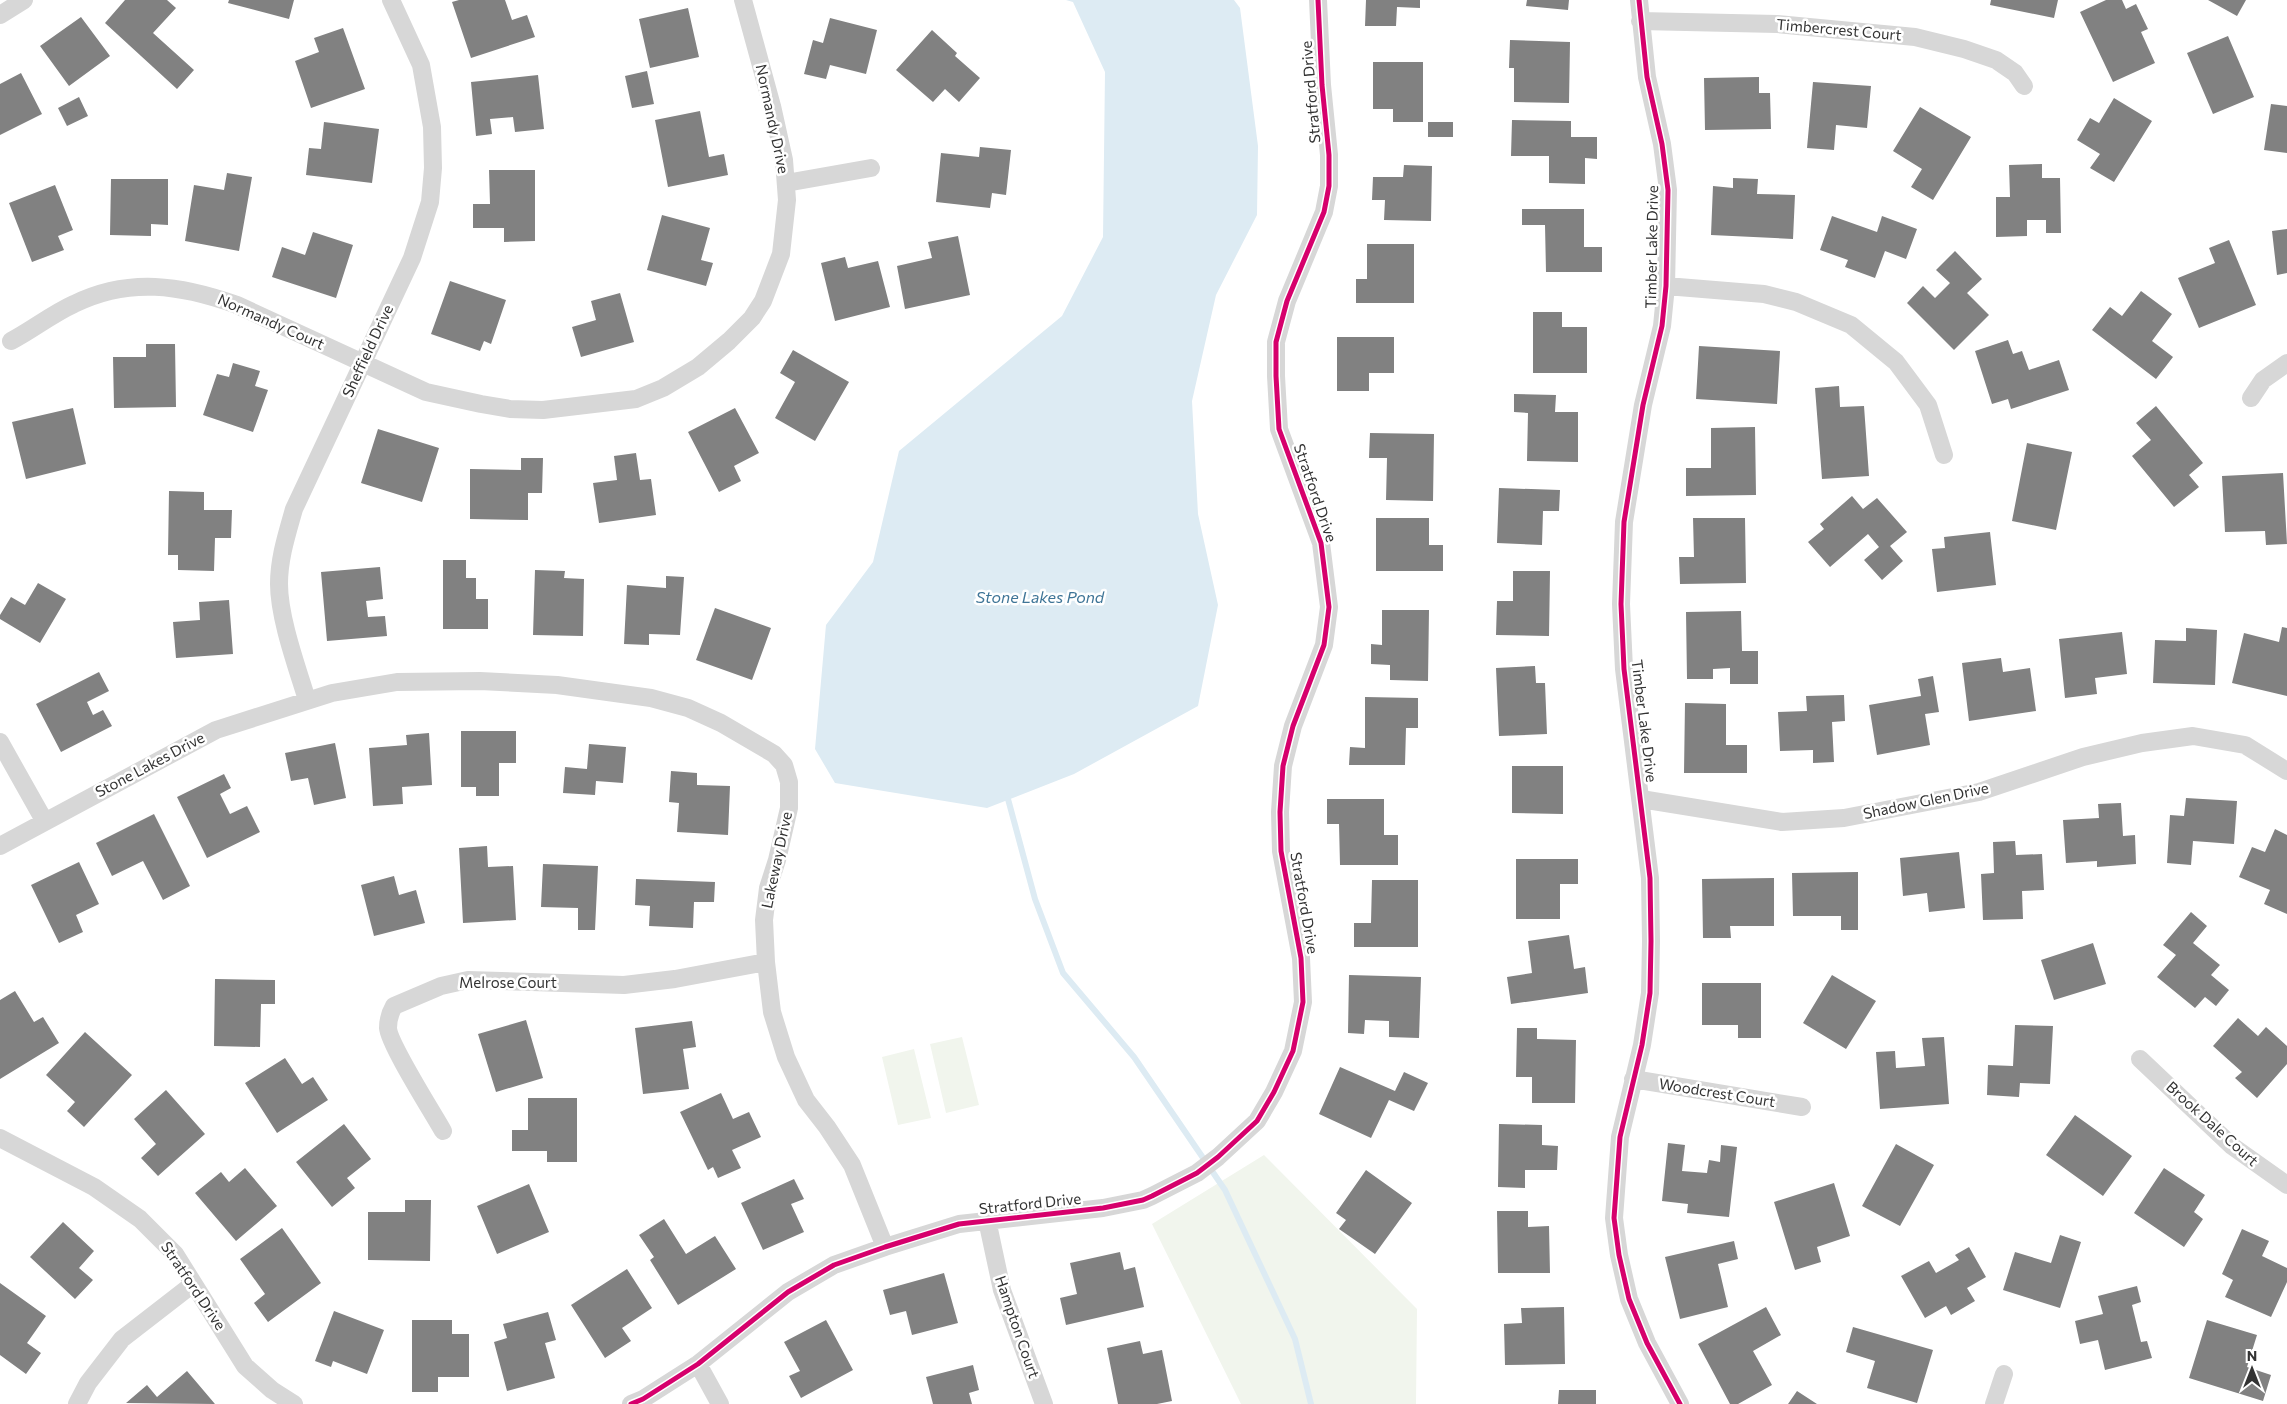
<svg xmlns="http://www.w3.org/2000/svg" width="2287" height="1404" viewBox="0 0 2287 1404" font-family="Commissioner,sans-serif">
<style>
.green{fill:#f1f5ed}
.water{fill:#ddebf3}
.lines{fill:none;stroke-linecap:round;stroke-linejoin:round}
.stream{stroke:#ddebf3;stroke-width:6}
.building{fill:#818181}
.minor{stroke:#d7d7d7;stroke-width:18}
.cycleway-casing{stroke:#fff;stroke-width:8}
.cycleway{stroke:#d6006c;stroke-width:5}
.labels{text-anchor:middle;stroke-width:5;stroke-linejoin:round;paint-order:stroke}
.street-label{font-size:15px;fill:#333;stroke:#fff}
.water-label{font-size:16px;font-style:italic;fill:#3f7597;stroke:#fff}
</style>
<rect width="100%" height="100%" fill="#fff"/>
<path class="green" d="M962,1037l17,68 -33,8 -16,-69z
M914,1049l17,69 -33,7 -16,-68z
M1264,1155l153,154 -1,95h-175l-89,-180z"/>
<path class="water" d="M1066,0h168l6,8 18,138 -1,69 -41,80 -24,106 6,113 20,91 -20,101 -124,68 -87,34 -152,-25 -20,-34 11,-124 47,-63 26,-111 163,-135 41,-79 2,-165 -32,-70z"/>
<g class="lines">
<path class="stream" d="M1008,799l27,100 28,74 71,84 91,133 70,149 16,65"/>
</g>
<path class="building" d="M125,0h42l9,8 -23,25 41,37 -17,19 -72,-66z
M229,0h65l-5,19 -61,-16z
M459,0h46l7,20 15,-5 8,22 -64,21 -19,-56z
M1366,0h54v8l-23,-1 -1,19h-31z
M1527,0h42l-1,10 -42,-4z
M1991,0h67l-4,18 -64,-13z
M2106,0h16l4,9 10,-5 12,25 -7,3 14,31 -42,19 -33,-70z
M2208,0h38l-9,16z
M688,8l11,49 -49,11 -11,-49z
M81,17l29,39 -41,30 -29,-40z
M830,18l47,12 -11,44 -36,-9 -4,14 -22,-5 9,-34 10,3z
M343,28l22,61 -54,19 -16,-47 24,-9 -5,-14z
M932,30l25,23 -2,3 25,22 -21,24 -14,-13 -12,13 -37,-32z
M2228,36l26,61 -41,17 -26,-61z
M1510,40l60,2 -1,61 -55,-1v-34h-5z
M1373,62h50v60h-30v-13h-20z
M647,71l7,33 -22,4 -7,-32z
M21,73l21,41 -42,21v-51z
M538,75l6,54 -29,3 -2,-15 -23,2 2,15 -16,2 -5,-54z
M1759,77v16h11l1,36 -66,1 -1,-52z
M1813,82l58,4 -4,42 -31,-3 -2,25 -27,-2z
M79,97l9,19 -21,10 -9,-18z
M2114,98l38,23 -38,61 -24,-14 10,-14 -23,-14 13,-22 9,5z
M2271,104l16,2v47l-23,-3z
M1920,107l51,30 -38,63 -22,-13 11,-18 -29,-18z
M700,111l9,46 15,-3 4,21 -60,12 -13,-67z
M1512,120l59,1v16h26v22l-12,-1v26l-36,-1v-27h-38z
M324,122l55,7 -7,54 -66,-8 3,-27 12,1z
M1428,122h25v15h-25z
M980,147l31,3 -5,45 -14,-2 -2,15 -54,-6 5,-49 38,4z
M2042,164v14h18l1,55h-15v-13h-19v16l-31,1v-40h14l-1,-32z
M1404,165l28,1 -1,55 -47,-1 1,-20h-13l1,-23h30z
M489,170h46v71l-31,1v-14h-31v-24h17z
M227,173l25,4 -13,74 -54,-10 9,-56 30,5z
M1733,178l25,1 -1,15 38,1 -2,44 -82,-4 2,-49 20,2z
M111,179h57v46l-17,-1v12l-41,-1z
M55,185l18,45 -15,6 6,14 -32,12 -23,-59z
M1522,209h62v38h18v25h-56l-1,-47h-23z
M662,215l48,13 -9,32 12,3 -7,23 -59,-16z
M1832,216l45,16 5,-16 35,13 -11,30 -21,-8 -10,27 -30,-11 3,-7 -28,-10z
M2287,229v44l-10,2 -5,-44z
M313,232l40,13 -17,53 -64,-21 10,-30 23,8z
M958,236l12,59 -65,14 -8,-43 35,-8 -4,-16z
M2229,240l27,65 -57,23 -21,-50 37,-15 -6,-15z
M1367,244h47v59h-58v-24h11z
M1955,251l27,28 -15,14 22,22 -35,35 -47,-47 16,-17 12,12 15,-15 -14,-13z
M845,257l3,11 30,-7 12,46 -55,14 -14,-58z
M450,281l56,19 -15,44 -7,-3 -4,10 -49,-17z
M2141,291l31,23 -20,27 21,16 -17,22 -64,-49 18,-23 12,9z
M620,293l14,49 -53,15 -9,-30 24,-7 -5,-19z
M1533,312h29v15h25v46h-54z
M1337,337h57v36h-25v18h-32z
M2008,340l5,14 9,-3 7,19 30,-10 10,30 -58,19 -3,-10 -16,5 -17,-53z
M146,344h29l1,63 -62,1 -1,-51h33z
M1699,346l81,5 -3,53 -81,-5z
M793,350l56,32 -34,59 -40,-23 20,-36 -15,-9z
M233,363l27,8 -5,15 13,4 -15,42 -50,-17 14,-41 12,3z
M1839,386l1,21 24,-1 5,70 -47,3 -7,-91z
M1514,394l42,1 -1,17h23v50l-51,-1 1,-48 -14,-1z
M2156,406l47,57 -14,12 10,12 -25,20 -42,-51 19,-16 -15,-17z
M73,408l13,56 -60,15 -14,-57z
M735,408l24,45 -25,13 7,15 -22,11 -31,-60z
M1755,427l1,68 -70,1v-28h25v-40z
M378,429l61,19 -17,54 -61,-19z
M1370,433l64,1 -1,67 -47,-1 1,-42h-18z
M2027,443l45,9 -16,78 -44,-9z
M636,453l4,27 11,-1 5,36 -57,8 -6,-40 24,-3 -3,-24z
M521,458h22l-1,35h-14v27l-58,-1v-50l51,1z
M2283,473l4,71 -21,1 -1,-14 -40,1 -3,-56z
M1499,488l61,2 -1,21h-16l-1,34 -45,-2z
M169,491l35,1v18h28l-1,28h-16l-1,33 -36,-1v-15h-10z
M1852,496l11,13 14,-11 30,34 -17,14 13,15 -21,19 -18,-20 15,-13 -11,-13 -38,33 -22,-25 16,-13 -4,-5z
M1376,518h53v27h14v26h-67z
M1693,518h52l1,65 -66,1 -1,-27h15z
M1990,532l6,53 -59,7 -5,-43 13,-1 -1,-11z
M443,560h23v18h10v21h12v30h-45z
M380,567l3,32 -17,2 2,16 17,-1 2,20 -60,5 -6,-69z
M535,570l30,1 -1,7 20,1 -1,57 -50,-1z
M1513,571h37l-1,65 -53,-1 1,-34h16z
M666,576l18,1 -4,58 -31,-1v11l-25,-1 3,-59 39,3z
M38,583l28,16 -26,44 -40,-24v-4l11,-18 14,8z
M229,600l4,54 -57,4 -3,-36 27,-2 -1,-18z
M715,608l56,20 -19,52 -56,-20z
M1382,610h47l-1,71 -38,-1v-15l-19,-1v-20l11,1z
M1741,611l1,40h16v33h-28v-16l-17,1v10h-26l-1,-67z
M2282,627l5,1v68l-55,-13 12,-50 35,9z
M2186,628l31,2 -2,55 -62,-2 2,-43 31,1z
M2122,632l5,42 -32,4 2,16 -32,4 -6,-59z
M2001,658l2,14 27,-4 6,43 -67,10 -7,-58z
M1535,666l1,17h9l2,51 -48,2 -3,-68z
M99,672l10,19 -22,11 6,13 10,-5 9,16 -51,26 -25,-48z
M1933,676l6,36 -14,2 5,31 -53,10 -8,-50 52,-9 -3,-17z
M1844,695l1,26 -13,1 2,40 -21,1v-13l-33,1 -2,-39 29,-1 -1,-15z
M1365,697l53,1v30h-12l-1,37h-56l1,-18 15,1z
M1685,703l41,1v41h21v28h-63z
M461,731h55v32h-17v33h-23v-9h-15z
M429,733l3,52 -30,2 1,17 -30,2 -4,-58 38,-3 -1,-10z
M335,743l11,55 -32,7 -6,-27 -17,3 -6,-28z
M589,744l37,3 -3,36 -27,-2 -1,14 -32,-2 2,-26 22,2z
M1512,766h51v48l-51,-1z
M671,771l26,2v12l33,1 -2,49 -51,-3 2,-29 -10,-1z
M224,774l7,14 -11,6 10,20 17,-8 13,26 -53,26 -30,-61z
M2186,798l51,3 -3,43 -41,-3 -2,24 -24,-2 3,-48 14,1z
M1327,799h57v36h14v30h-58l-1,-41h-12z
M2121,803l2,33 12,-1 1,29 -39,3v-6l-31,2 -3,-43 36,-2 -1,-14z
M154,814l36,72 -27,14 -20,-39 -31,15 -16,-33z
M2275,829l12,6v79l-23,-10 6,-14 -31,-13 13,-30 13,5z
M2015,841l1,14 26,-1 2,36 -22,1 1,28 -40,1 -2,-46 13,-1 -1,-31z
M487,846l1,21 25,-1 3,54 -53,3 -4,-75z
M1959,852l6,56 -36,4 -2,-19 -24,3 -3,-38z
M1516,859h62v25h-18v35h-44z
M79,862l20,42 -23,11 7,17 -24,11 -28,-58z
M543,864l55,2 -3,64h-17v-22l-37,-1z
M1858,872v58h-17v-14h-48l-1,-43z
M394,876l5,19 17,-5 9,33 -51,13 -13,-51z
M1774,878v48h-44l1,12h-28l-1,-59z
M636,879l79,3 -1,20h-20l-1,26 -44,-2 1,-20 -15,-1z
M1372,880h46v67h-64v-24h17z
M2191,912l16,14 -14,17 27,22 -9,10 18,15 -13,16 -11,-9 -10,11 -38,-31 19,-22 -13,-10z
M1569,935l5,34 11,-2 3,26 -77,11 -4,-27 25,-4 -4,-32z
M2093,943l13,41 -52,16 -13,-40z
M1349,975l72,2 -2,61 -30,-1v-16l-24,-1 -1,14 -16,-1z
M1832,975l44,26 -30,48 -43,-26z
M215,979l60,1v24h-14l-1,43 -46,-1z
M1702,983h59v55h-23v-13h-36z
M15,991l19,31 9,-5 16,26 -59,36v-79z
M2238,1018l20,18 8,-9 21,19v18l-30,34 -22,-20 7,-6 -29,-26z
M526,1020l17,58 -47,14 -18,-58z
M692,1021l4,26 -13,2 6,40 -46,5 -8,-66z
M2015,1025l38,1 -3,58 -30,-1 -1,14 -32,-2 1,-30 25,1z
M1517,1028h20v11l39,1 -1,63h-43v-26h-16z
M85,1032l47,43 -48,52 -17,-16 8,-9 -29,-27z
M1944,1037l5,67 -69,5 -4,-57 19,-1 1,17 29,-2 -3,-28z
M285,1058l17,26 11,-7 15,23 -51,33 -32,-50z
M1340,1067l55,24 9,-19 24,11 -14,28 -25,-11 -18,38 -52,-24z
M166,1090l39,44 -47,42 -17,-18 15,-14 -22,-25z
M721,1093l12,26 16,-7 12,25 -29,13 9,18 -23,10 -5,-11 -5,3 -28,-58z
M528,1098h49v64h-30v-11h-35v-21h16z
M2075,1115l57,41 -29,40 -57,-41z
M344,1124l27,35 -24,19 8,10 -23,19 -36,-45z
M1499,1124l43,1v20l16,1 -1,24h-32v18l-27,-1z
M1668,1143l17,2 -3,26 25,2 2,-13 11,2 1,-17 16,2 -8,70 -42,-4 1,-9 -26,-3z
M1896,1144l38,21 -34,61 -38,-20z
M245,1168l32,38 -41,35 -41,-48 26,-21 8,10z
M2164,1168l41,27 -11,17 9,7 -19,28 -50,-34z
M1366,1170l46,33 -37,51 -36,-25 7,-9 -10,-7z
M794,1179l10,20 -13,5 13,28 -41,18 -22,-47z
M1834,1183l16,53 -33,11 4,15 -26,8 -21,-68z
M529,1184l20,48 -52,22 -20,-48z
M405,1200h26l-1,61 -62,-1v-48h37z
M1497,1211h31v16l21,-1 1,47h-52z
M664,1219l22,35 29,-18 21,33 -58,36 -28,-45 4,-3 -15,-22z
M63,1222l31,29 -15,17 14,12 -18,19 -45,-42z
M282,1228l39,55 -53,39 -14,-19 11,-9 -25,-35z
M2242,1229l27,12 -7,15 25,12v14l-16,35 -46,-20 8,-17 -11,-6z
M2060,1235l21,7 -21,66 -57,-18 12,-38 36,11z
M1734,1241l4,18 -20,5 10,43 -48,12 -15,-62z
M1969,1247l17,30 -19,11 8,13 -24,14 -5,-9 -21,12 -24,-42 28,-15 7,12 23,-13 -4,-5z
M1120,1252l4,18 11,-3 9,40 -78,18 -6,-27 17,-4 -7,-31z
M627,1269l25,39 -30,20 9,13 -26,17 -34,-53z
M944,1273l14,50 -46,12 -6,-24 -16,4 -7,-25z
M0,1283l46,33 -19,27 14,10 -15,21 -26,-19z
M2137,1286l4,16 -9,3 9,37 6,-1 5,17 -47,12 -7,-30 -18,4 -5,-23 28,-7 -5,-18z
M1564,1307l1,57 -60,1 -1,-41 18,-1 -1,-15z
M1766,1307l15,28 -28,16 19,34 -34,19h-8l-32,-60z
M334,1311l50,19 -17,44 -34,-13 -2,6 -16,-6z
M548,1312l8,28 -11,3 10,35 -48,13 -13,-49 13,-4 -4,-14z
M412,1320h40v14h17v43h-31v15h-26z
M826,1320l27,50 -52,28 -12,-22 11,-5 -16,-29z
M2207,1320l50,15 -10,32 24,8 -8,26 -74,-23z
M1853,1327l80,23 -16,53 -50,-15 8,-27 -29,-9z
M1140,1341l3,13 19,-4 10,51 -15,3h-39l-11,-56z
M973,1365l6,25 -10,3 3,11h-39l-7,-27z
M187,1371l28,33 -89,-1 21,-18 10,12z
M1559,1390h37v14h-38z
M1797,1391l20,13h-29z"/>
<g class="lines">
<path class="minor" d="M1639,0l8,77 15,67 6,46 -2,96 -4,40 -19,79 -19,117 -3,82 3,65 26,209 1,63 -1,52 -8,52 -22,92 -6,81 5,37 10,44 18,44 33,61
M0,15l24,-15
M1640,21l137,3 138,13 49,12 32,11 19,13 9,13
M786,183l85,-15
M1666,286l98,8 32,8 55,23 45,37 32,43 16,50
M11,341c21,-11 41,-27 63,-37 55,-27 107,-19 163,1l189,87 55,12 29,5 33,1 93,-11 27,-11 35,-21 31,-26 23,-23 11,-17 18,-47 6,-54 -3,-40 -12,-54 -29,-106
M2251,398l12,-18 24,-17
M307,700c-10,-33 -28,-82 -28,-116 0,-26 8,-50 15,-75l118,-251 18,-56 3,-34 -1,-41 -11,-62 -30,-65
M0,742l45,80
M1641,799l141,23 62,-4 135,-26 104,-35 59,-14 51,-7 52,9 42,26
M0,846l216,-116 116,-37 65,-11 83,-1 77,4 94,13 37,10 33,15 53,31 10,11 5,17v26l-12,52 -9,28 -4,32 2,42 6,50 14,45 20,43 21,27 25,38 33,82
M2140,1059l92,87 55,39
M1633,1079l169,28
M443,1131c-10,-18 -54,-87 -55,-103 0,-8 2,-15 6,-22l47,-20 27,-6 156,5 51,-6 91,-17
M0,1138l94,49 46,32 35,35 70,112 27,24 22,14
M987,1220l15,70 42,114
M698,1364l22,40
M77,1404l11,-21 34,-44 71,-55
M631,1404l12,-5 55,-35 90,-72 46,-27 51,-18 74,-23 144,-16 40,-8 9,-4 45,-23 21,-16 39,-36 17,-29 19,-41 10,-49 -2,-44 -20,-107 -1,-39 3,-46 10,-40 31,-81 5,-38 -8,-64 -42,-114 -3,-53v-34l11,-41 37,-89 5,-26v-31l-7,-70 -4,-85
M1994,1404l10,-30"/>
<defs>
<path id="cycleway" d="M1639,0l8,77 15,67 6,46 -2,96 -4,40 -19,79 -19,117 -3,82 3,65 26,209 1,63 -1,52 -8,52 -22,92 -6,81 5,37 10,44 18,44 33,61
M631,1404l12,-5 55,-35 90,-72 46,-27 51,-18 74,-23 144,-16 40,-8 9,-4 45,-23 21,-16 39,-36 17,-29 19,-41 10,-49 -2,-44 -20,-107 -1,-39 3,-46 10,-40 31,-81 5,-38 -8,-64 -42,-114 -3,-53v-34l11,-41 37,-89 5,-26v-31l-7,-70 -4,-85"/>
</defs>
<use href="#cycleway" class="cycleway-casing"/>
<use href="#cycleway" class="cycleway"/>
</g>
<g class="labels">
<g class="street-label">
<text transform="translate(1839 30) rotate(5)" y="5">Timbercrest Court</text>
<text transform="translate(1311 92) rotate(-95)" y="5">Stratford Drive</text>
<text transform="translate(772 119) rotate(78)" y="5">Normandy Drive</text>
<text transform="translate(1652 247) rotate(-89)" y="5">Timber Lake Drive</text>
<text transform="translate(271 322) rotate(24)" y="5">Normandy Court</text>
<text transform="translate(368 351) rotate(-65)" y="5">Sheffield Drive</text>
<text transform="translate(1315 493) rotate(71)" y="5">Stratford Drive</text>
<text transform="translate(1644 721) rotate(83)" y="5">Timber Lake Drive</text>
<text transform="translate(150 765) rotate(-28)" y="5">Stone Lakes Drive</text>
<text transform="translate(1926 801) rotate(-12)" y="5">Shadow Glen Drive</text>
<text transform="translate(777 860) rotate(-78)" y="5">Lakeway Drive</text>
<text transform="translate(1304 903) rotate(80)" y="5">Stratford Drive</text>
<text x="508" y="988">Melrose Court</text>
<text transform="translate(1717 1093) rotate(9)" y="5">Woodcrest Court</text>
<text transform="translate(2212 1124) rotate(42)" y="5">Brook Dale Court</text>
<text transform="translate(1030 1204) rotate(-6)" y="5">Stratford Drive</text>
<text transform="translate(193 1286) rotate(56)" y="5">Stratford Drive</text>
<text transform="translate(1017 1327) rotate(71)" y="5">Hampton Court</text>
</g>
<g class="water-label">
<text x="1040" y="603">Stone Lakes Pond</text>
</g>
</g>
<g transform="translate(2252 1369)" stroke="#ffffff" stroke-width="4" paint-order="stroke">
<path d="M0-4L9 19L0 12L-9 19Z" fill="#333333"/>
<text y="-8" font-size="14" font-weight="bold" text-anchor="middle" fill="#333333">N</text>
</g>
</svg>
